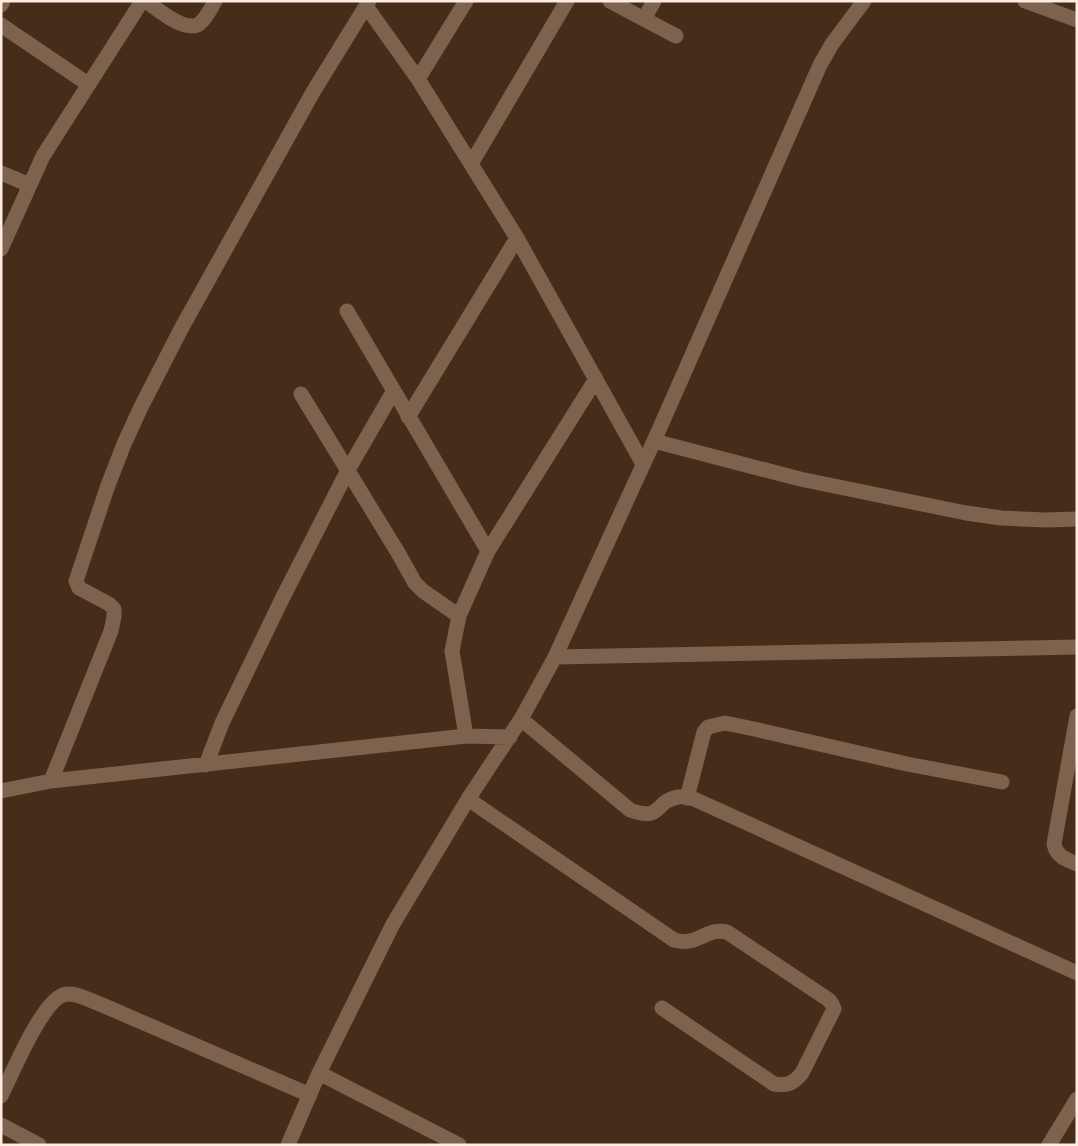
<svg xmlns="http://www.w3.org/2000/svg" width="1078" height="1146" viewBox="0 0 1078 1146" font-family="'Open Sans',sans-serif">
<style>
.lines{fill:none;stroke-linecap:round;stroke-linejoin:round}
.minor{stroke:#7d624d;stroke-width:15}
</style>
<rect width="100%" height="100%" fill="#452d1a"/>
<g class="lines">
<path class="minor" d="M146,1c11,8 39,32 53,23 7,-5 12,-15 16,-23
M610,1l66,35
M1025,1l52,19
M1,5l2,-4
M366,6l52,73 99,159 126,226
M644,19l10,-18
M1,25l87,59
M418,79l48,-78
M471,164l96,-163
M1,173l29,12
M1,249l42,-93 99,-155
M347,311l141,240
M301,394l96,157 18,32 8,8 36,25
M408,417l109,-179
M654,441l146,38 166,34 36,5 44,2 31,-1
M555,657l522,-10
M1077,716l-23,128c3,13 11,15 23,20
M521,719l109,91c33,12 24,-9 48,-13 5,-1 11,1 16,2l383,174
M466,736l-14,-85 7,-35 29,-65 108,-172
M206,765l16,-42 61,-126 65,-127 45,-78
M51,781l60,-150 3,-14v-8l-5,-5 -30,-16 -3,-7 31,-93 17,-44 17,-37 40,-78 132,-237 56,-91
M1,791l50,-10 415,-45 44,1
M687,798l17,-66 4,-5 17,-4 29,6 153,35 95,18
M468,799l206,141c25,7 31,-13 53,-8l102,68 3,4 2,5 -32,64c-9,11 -15,13 -28,11l-112,-76
M319,1073l140,72
M1,1096c11,-22 40,-93 62,-101 11,-4 26,5 37,9l210,91
M1,1125l38,20
M288,1145l31,-72 74,-149 75,-125 53,-80 34,-62 99,-216 166,-376 12,-21 32,-43
M1049,1145l28,-46"/>
</g>
<rect width="1078" height="1146" fill="none" stroke="#fcece1" stroke-width="5"/>
</svg>
